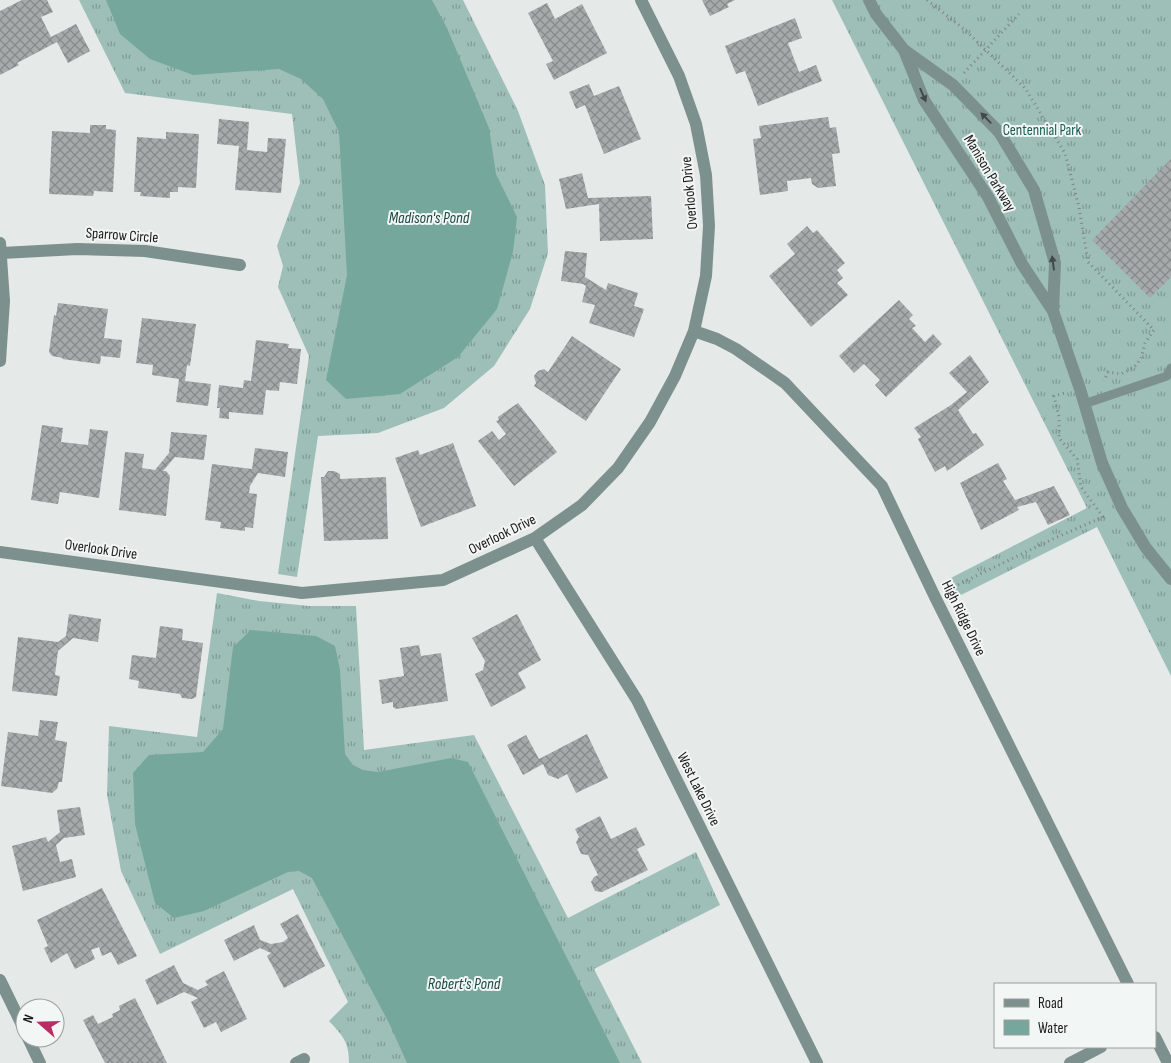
<svg xmlns="http://www.w3.org/2000/svg" width="1171" height="1063" viewBox="0 0 1171 1063" font-family="'Sofia Sans Condensed',sans-serif">
<style>
.grass{fill:url(#grass-tufts)}
.water{fill:#75a79d}
.building{fill:url(#building-cross-hatch)}
.lines{fill:none;stroke-linecap:round;stroke-linejoin:round}
.path{stroke:#7f8281;stroke-width:3;stroke-dasharray:1 4;stroke-linecap:butt}
.service{stroke:#7c918d;stroke-width:9}
.minor{stroke:#7c918d;stroke-width:12}
.oneway{fill:#414a48}
.labels{text-anchor:middle;stroke-width:4;stroke-linejoin:round;paint-order:stroke}
.park-label{font-size:15px;fill:#175b52;stroke:#f2f6f5}
.street-label{font-size:15px;fill:#191a1a;stroke:#f2f6f5}
.water-label{font-size:16px;font-style:italic;fill:#1b4841;stroke:#f2f6f5}
</style>
<defs>
<pattern id="grass-tufts" width="24" height="20" patternUnits="userSpaceOnUse" patternTransform="scale(1.25)"><rect width="24" height="20" fill="#9ebfb8"/><path d="M3 7l-1-3M5 7V3M7 7l1-3M15 17l-1-3M17 17v-4M19 17l1-3" fill="none" stroke="#809a95"/></pattern>
<pattern id="building-cross-hatch" width="8" height="8" patternUnits="userSpaceOnUse" patternTransform="scale(1.25)"><rect width="8" height="8" fill="#a7aaaa"/><path d="M0 0l8 8M0 8l8-8" fill="none" stroke="#878a8a"/></pattern>
</defs>
<rect width="100%" height="100%" fill="#e5e9e8"/>
<path class="grass" d="M79,0h384l55,111 27,74 3,68 -18,56 -36,57 -50,42 -66,25 -60,3 -21,141 -19,-3 31,-218 -31,-69 5,-21 -6,-20 23,-63 -8,-69 -167,-21z
M832,0h339v676l-74,-149 -146,73 -8,-18 144,-74z
M217,593l42,8 50,5h47l8,144 110,-15 94,183 128,-66 24,53 -126,64 48,94h-293c0,-21 -6,-27 -20,-42l19,-19 -55,-113 -133,65 -39,-83 -14,-76 2,-69 88,11z"/>
<path class="water" d="M106,0h326l15,28 42,100 7,46 21,43 -4,35 -16,57 -39,48 -58,37 -54,5 -20,-19 21,-105 -8,-143 -16,-33 -22,-20 -22,-10 -86,6 -43,-16 -30,-25z
M251,630l65,6 19,10 5,24 5,84 8,11 10,5 15,2 73,-14 17,4 152,301h-213l-17,-38 -78,-147 -13,-7 -11,1 -84,39 -30,7 -19,-15 -20,-79 -2,-51 16,-18 54,-3 20,-23 10,-82z"/>
<path class="building" d="M22,0h25l6,12 -12,5 10,20 25,-13 14,27 -22,12 -11,-21 -40,21 2,2 -19,10v-64z
M702,0h33l-8,4 2,3 -19,9z
M547,3l8,16 27,-15 25,49 -53,27 -8,-16 7,-3 -25,-48z
M795,18l7,20 -14,5 11,29 17,-7 6,16 -64,25 -13,-35 -9,3 -11,-28z
M589,84l5,12 25,-10 22,53 -37,15 -19,-49 -9,4 -7,-17z
M828,117l2,11 6,-1 4,26 -8,1 4,32 -18,2 -6,-4 -1,-6 -24,3 1,10 -28,4 -7,-56 8,-1 -2,-12z
M219,119l30,3 -2,28 20,2 1,-14 18,1 -5,54 -46,-3 4,-44 -22,-2z
M90,125h16v4l10,1 -3,62 -19,-1 -1,5 -44,-2 3,-63 38,2z
M166,132l33,2 -3,54 -18,-1v5h-8v6l-30,-2 1,-4h-7l3,-55 29,2z
M1171,159v118l-21,21 -58,-58z
M582,173l6,25 63,-2 2,43 -53,2 -1,-37 -33,5 -7,-30z
M807,226l6,7 4,-3 28,33 -8,7 6,8 -6,5 11,12 -37,32 -42,-51 26,-22 -8,-10z
M565,251l22,2 -2,24 21,13 2,-7 30,10 -4,13 10,3 -10,28 -45,-14 6,-18 -13,-3 4,-16 -3,-2 -22,-3z
M899,300l14,15 -4,4 7,7 -4,2 13,14 8,-8 9,10 -56,53 -11,-12 5,-5 -16,-16 -10,9 -15,-17z
M58,303l50,6 -4,29 18,2 -2,18 -19,-2 -1,8 -38,-5 1,-1 -11,-2 -3,-4 5,-37 2,1z
M142,318l54,6 -6,42 -3,-1 -2,16 26,3 -3,22 -32,-4 3,-23 -27,-4 1,-10 -17,-2z
M572,336l49,33 -35,52 -52,-35 2,-3 -2,-7 4,-5 6,-2 4,3z
M256,340l33,4 -1,4 13,1 -4,35 -17,-2 -1,9 -13,-1 -3,25 -34,-3v7l-10,-1 1,-10h-3l2,-23 24,3 1,-8 7,1z
M970,355l19,27 -31,28 15,24 3,-1 8,12 -37,26 -2,-5 -10,6 -17,-33 3,-2 -7,-9 37,-23 16,-13 -18,-19z
M518,403l39,49 -43,34 -36,-45 14,-10 7,9 7,-6 -10,-13 3,-1 -1,-3z
M42,425l21,3 -2,14 27,3 2,-16 18,2 -9,67 -39,-6 -2,12 -27,-4z
M171,432l36,3 -3,25 -29,-3 -12,14h3l4,5 -4,40 -47,-6 6,-58 19,2 -2,14 13,2 14,-17z
M453,443l23,63 -55,21 -26,-69 23,-8 2,5z
M255,448l33,4 -3,25 -27,-4 -8,13 -1,7 8,1 -4,34 -8,-1v4l-25,-3 1,-6 -16,-2 7,-56 40,5z
M998,463l9,16 -4,2 12,19 39,-14 16,29 -22,10 -12,-23 -19,5 2,3 -38,20 -21,-47z
M328,471h6l6,3v5l46,-2 2,62 -64,2 -3,-64h3z
M69,614l32,5 -3,23 -25,-4 -15,13 -3,24 5,1 -3,20 -45,-5 6,-54 40,5 8,-6z
M517,614l24,46 -23,13 8,15 -35,19 -16,-33 8,-4 2,-9 -13,-23z
M160,626l23,3 -1,11 21,3 -7,54 -4,2 -10,-1 -2,-4 -42,-6 1,-7 -10,-2 3,-24 24,3z
M419,645l2,11 20,-3 7,48 -52,8 -3,-2v-5l-11,2 -3,-24 25,-4 -4,-28z
M40,720l18,2 -3,18 12,2 -5,40h-3l-2,7 -5,4 -51,-7 7,-54 30,4z
M587,734l21,44 -32,15 -9,-19 -9,5 -10,-4 -5,-11 -20,11 -16,-30 19,-10 13,24z
M80,807l5,28 -21,3 -8,7 4,17 12,-3 4,18 -53,14 -11,-45 34,-9 2,5 12,-10 -3,-22z
M600,816l11,23 25,-12 9,18 -8,4 11,21 -46,22 -7,-1 -4,-9 3,-5 4,-2 -10,-20 -7,-1 -5,-12 3,-5 -4,-8z
M102,888l35,68 -19,9 -7,-13 -9,4 -3,-9 -8,3 4,9 -20,10 -8,-16 -16,10 -7,-15 4,-2 -11,-26z
M298,914l27,52 -41,22 -17,-32 4,-3 -11,-5 -26,13 -10,-21 30,-15 6,15 11,4 12,-2 5,-4 -8,-14z
M174,965l9,18 15,7 10,-5 -3,-4 19,-10 23,48 -26,13 -5,-10 -12,6 -13,-26 7,-4 -14,-6 -27,13 -12,-25z
M135,998l32,65h-62l-22,-43 10,-5 5,9 15,-7 -1,-3 8,-4 -1,-4z"/>
<g class="lines">
<path class="path" d="M927,0l38,30 60,58 40,65 14,54 9,55 66,68 -9,13 -4,16 -8,9 -12,6 -13,-2 -4,9
M964,73l55,-59
M949,589l104,-50 50,-22 -22,-30 -4,-28 -18,-21v-21l-5,-21 11,-3"/>
<path class="service" d="M1084,404l83,-28 4,-8"/>
<path class="minor" d="M869,0l7,14 28,36 20,50 64,97 34,67 31,47 27,78 22,74 20,45 24,40 25,31
M904,50l49,35 46,47 35,58 21,73 -2,48
M0,243l4,58 -4,60
M2,253l75,-4 68,2 95,14
M694,331l23,8 19,10 49,34 97,103 53,111 193,387
M535,538l102,162 180,363
M0,552l302,41 141,-13 92,-42 47,-33 36,-37 32,-46 25,-46 19,-45 12,-55 3,-50 -3,-51 -10,-51 -17,-48 -38,-76
M0,980l25,51
M1155,1037l13,26
M28,1038l12,25
M296,1063l8,-4
M1070,1063l31,-16"/>
</g>
<defs><path id="oneway-solid" d="M-6-.8H1V-3.2L6.5 0L1 3.2V.8H-6Z" transform="scale(1.25)"/></defs>
<g class="oneway">
<use href="#oneway-solid" transform="translate(923 95) rotate(66)"/>
<use href="#oneway-solid" transform="translate(986 118) rotate(-134)"/>
<use href="#oneway-solid" transform="translate(1053 263) rotate(-98)"/>
</g>
<g class="labels">
<g class="park-label">
<text x="1042" y="135">Centennial Park</text>
</g>
<g class="street-label">
<text transform="translate(990 173) rotate(59)" y="5">Manison Parkway</text>
<text transform="translate(689 193) rotate(-95)" y="5">Overlook Drive</text>
<text transform="translate(122 235) rotate(4)" y="5">Sparrow Circle</text>
<text transform="translate(502 534) rotate(-26)" y="5">Overlook Drive</text>
<text transform="translate(101 549) rotate(8)" y="5">Overlook Drive</text>
<text transform="translate(964 618) rotate(64)" y="5">High Ridge Drive</text>
<text transform="translate(699 789) rotate(64)" y="5">West Lake Drive</text>
</g>
<g class="water-label">
<text x="429" y="223">Madison's Pond</text>
<text x="464" y="989">Robert's Pond</text>
</g>
</g>
<rect x="994" y="983" width="162" height="65" fill="#f2f6f5" stroke="#9b9e9d"/>
<rect x="1004" y="999" width="25" height="8" fill="#7c918d" stroke="#9b9e9d"/>
<text x="1038" y="1008" font-size="15" fill="#191a1a">Road</text>
<rect x="1004" y="1020" width="25" height="15" fill="#75a79d" stroke="#9b9e9d"/>
<text x="1038" y="1033" font-size="15" fill="#191a1a">Water</text>
<g transform="translate(40 1023) rotate(290)"><circle r="24" fill="#f2f6f5" stroke="#9b9e9d"/>
<path d="M0-4L9 19L0 12L-9 19Z" fill="#b92d64"/>
<text y="-8" font-size="14" font-weight="bold" text-anchor="middle" fill="#191a1a">N</text>
</g>
</svg>
